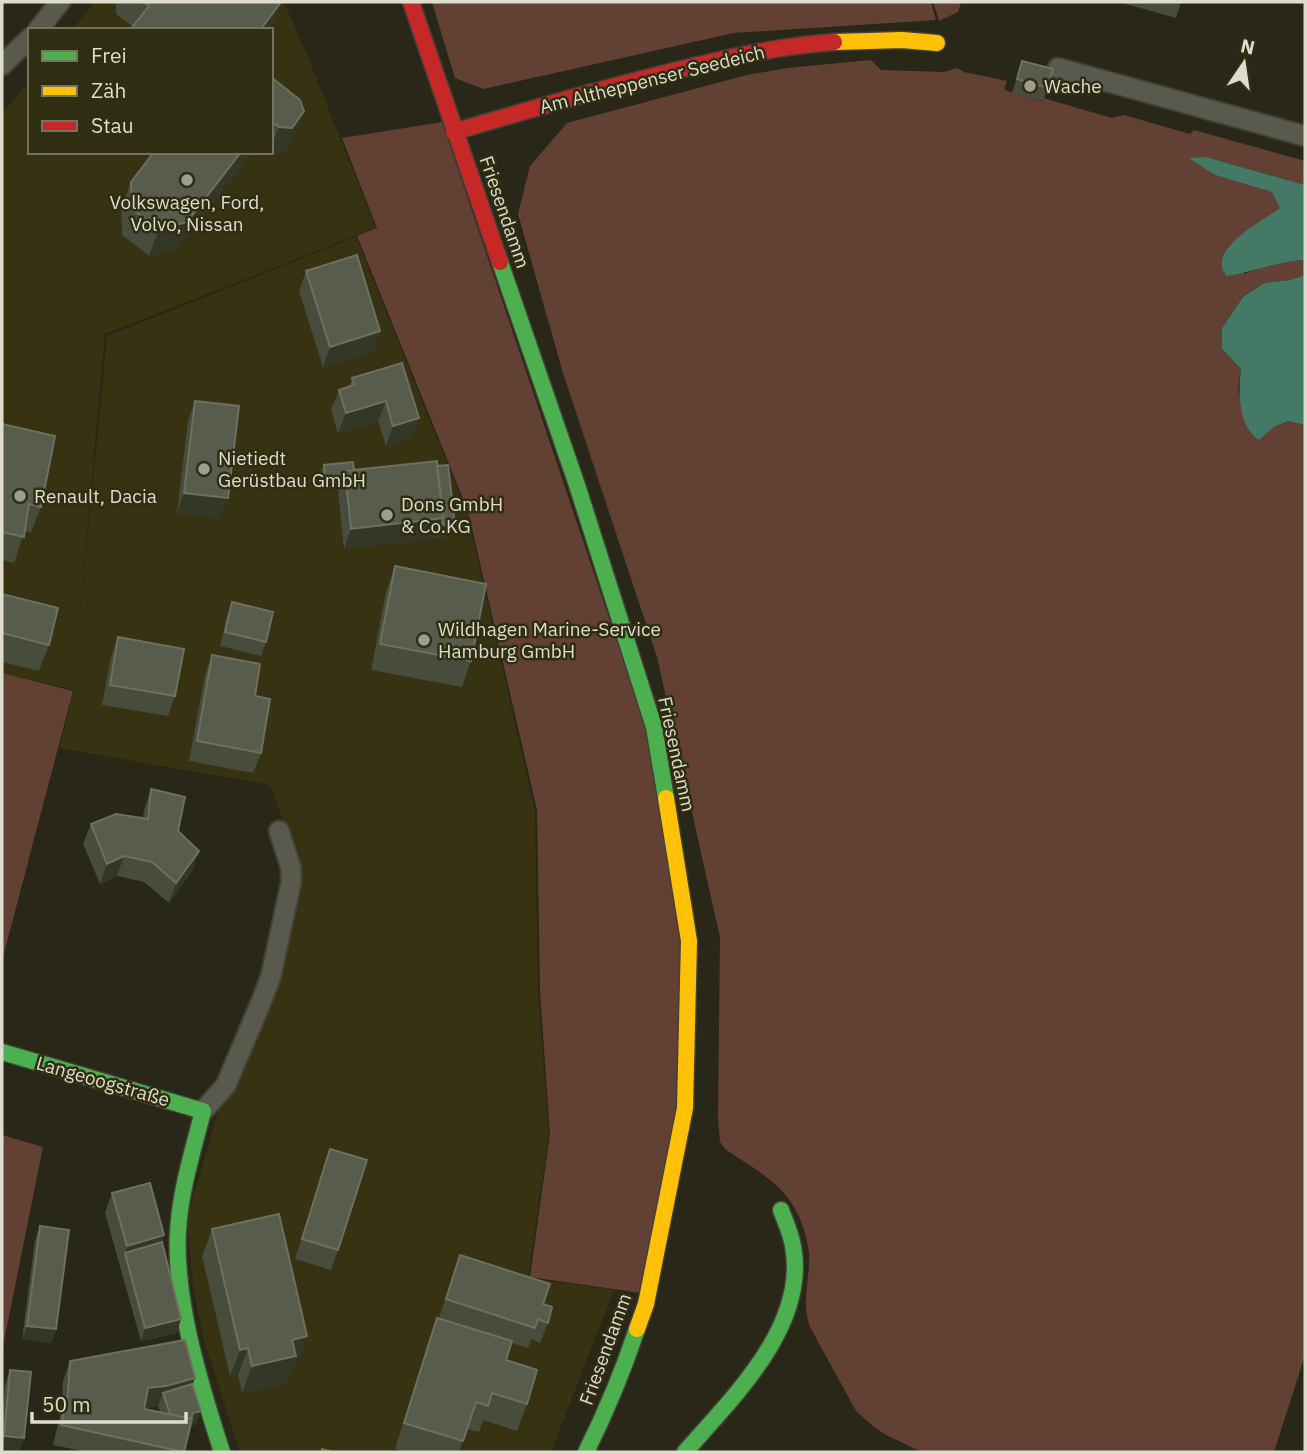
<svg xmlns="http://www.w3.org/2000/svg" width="1307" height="1454" viewBox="0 0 1307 1454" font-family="'IBM Plex Sans',sans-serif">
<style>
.built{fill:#363212}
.green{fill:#634034}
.water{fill:#437965}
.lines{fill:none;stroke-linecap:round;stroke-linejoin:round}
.street-casing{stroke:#424135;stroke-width:23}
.fast-casing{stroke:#424135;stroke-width:19}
.slow-casing{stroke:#424135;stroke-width:19}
.jam-casing{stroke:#424135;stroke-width:19}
.street{stroke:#5a594e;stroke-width:19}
.fast{stroke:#4caf50;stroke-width:16}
.slow{stroke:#ffc107;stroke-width:16}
.jam{stroke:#c62828;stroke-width:16}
.wall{fill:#474c3d;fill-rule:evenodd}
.shaded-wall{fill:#343728}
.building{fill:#585c4c;stroke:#6d7060;stroke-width:2}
.poi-dot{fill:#9f9d8e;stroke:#2f2d12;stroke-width:2.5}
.labels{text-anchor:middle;stroke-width:5;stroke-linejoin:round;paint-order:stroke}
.street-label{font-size:19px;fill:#deddcd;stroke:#2f2d12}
.poi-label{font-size:19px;fill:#deddcd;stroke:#2f2d12;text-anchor:start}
</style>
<rect width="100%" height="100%" fill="#292718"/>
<path class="built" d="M95,2h189l19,43 73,183 -271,106 -26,290 28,-288 249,-99 111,275 68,299 3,180 11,144 -21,143 86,12 -63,162h-311l-36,-111 -11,-55 -6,-67 31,-107 37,-81 29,-159 2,-42 -16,-45 -211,-37 15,-58 -72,-17v-559l28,-33v71h241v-122h-199z"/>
<path class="green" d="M432,2h499l5,18 -202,13 -251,56 -28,-11z
M933,2h28l-3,10 -19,9z
M871,60l10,10 63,2 13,-4 7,4 43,9 -3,9 38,11 1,-3 69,20 12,-3 66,19 4,-4 111,31v24l-99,-28 9,18 58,17 7,16 -38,26 2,40c20,-8 39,-13 61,-14v15l-15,5 -26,3 -21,14 -21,31v21l19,20 -3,20 7,32 14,19 15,-13 14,-6 17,4v930l-31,97h-352l-36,-17 -12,-8 -18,-16 -46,-84c-8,-22 -2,-40 -1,-63 1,-10 -1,-18 -3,-27 -12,-49 -43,-62 -81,-88l-5,-7 -2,-23 2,-182 -63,-280 -94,-284 -45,-159 12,-48 37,-43 180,-48 40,-7z
M442,122l204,606 35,214 -4,165 -36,186 -111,-16 20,-143 -10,-142 -3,-182 -69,-299 -111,-275 20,-8 -35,-90z
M2,673l71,18 -71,270z
M2,1135l41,12 -41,204z"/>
<path class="water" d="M1206,157l99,28v75c-27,1 -52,12 -79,16 -1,-3 -4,-6 -4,-10 -4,-23 43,-47 58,-58l-8,-16 -57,-17 -26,-17z
M1305,275v150l-17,-4 -14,6 -15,13c-21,-14 -21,-48 -18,-71l-19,-20v-21l21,-31 21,-14 26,-3z"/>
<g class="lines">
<defs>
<path id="street" d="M38,30l22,-28
M2,65l28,-27
M1058,68l247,68
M203,1111l23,-26 36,-85 9,-24 20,-93v-15l-12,-37"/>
<path id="fast" d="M500,262l77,223 77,242 12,71
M2,1052l201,59c-10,40 -23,80 -25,121 -4,68 23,155 44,220
M586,1452c20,-40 37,-81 51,-123
M685,1452c48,-55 123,-126 108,-206 -2,-12 -8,-25 -12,-36"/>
<path id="slow" d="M834,42l68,-2 35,3
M637,1329l9,-25 39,-196 4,-167 -23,-143"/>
<path id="jam" d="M411,2l89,260
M454,132c70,-21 140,-41 212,-59 55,-14 111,-27 168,-31"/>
</defs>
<use href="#street" class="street-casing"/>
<use href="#fast" class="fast-casing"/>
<use href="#slow" class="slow-casing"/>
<use href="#jam" class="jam-casing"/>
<use href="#street" class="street"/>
<use href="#fast" class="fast"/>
<use href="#slow" class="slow"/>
<use href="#jam" class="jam"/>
</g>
<path class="wall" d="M116,2h164l-10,28h-140l3,-3 -17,-13z
M1119,2h62l-5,16z
M1022,61l26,27 -5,13 -31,-8z
M271,77l33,34 -10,26 -12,17 -13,-1 -1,-1h3z
M154,152h98l-75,96 -28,8 -27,-21 -1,-26 10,-27z
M306,271l74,60 -7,20 -50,16 -24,-76z
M352,378l67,40 -8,20 -25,8 -8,-25 -40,12 -7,-23 8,-20 10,-3z
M195,401l25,117 -43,-5 11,-92z
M2,424l39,83 -10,26 -6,-2 -11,32 -12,-3z
M437,461l13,76 -13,2 -1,-2v1l-92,11 -6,-58 2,-7 -17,2 -2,-15 3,-6 30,5z
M395,566l76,95 -9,26 -91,-17 15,-78z
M2,594l47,51 -10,26 -37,-9z
M232,602l34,40 -5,14 -41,-10 7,-30z
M118,637l57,59 -7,20 -66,-11 9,-48z
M212,655l43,41 6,57 -8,20 -64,-12 16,-86z
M151,789l27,42 21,20 -7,20 -23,32 -25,-21 -27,-6 -17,8 -17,-40 8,-20 52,-6 1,-8z
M330,1149l8,101 -7,20 -36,-11z
M112,1193l52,42 -2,7 15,91 -36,8 -36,-128z
M40,1226l16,103 -5,14 -29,-4 13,-99z
M212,1229l86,134h-4l-7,20 -45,10 -4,-18 -8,1 -28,-120z
M460,1255l83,49 5,19 -8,20 -9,-4 -3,9 -17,-5 -5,17 21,44 -10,27 -34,-11 -4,12 -12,-3 -8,23h-54l-10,-3 33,-105 9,-26h2z
M70,1361l125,17 -3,6 9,27 -5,13 -6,2 -6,26h-97l-34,-7 8,-33 2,-31zM158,1406l2,6 -16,-3 1,-1z
M10,1370l14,68 -5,14 -17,-2v-31l3,-35z"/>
<path class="shaded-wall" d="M281,2l-11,28h-10z
M304,111l-10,26 -12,17 -13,-1 2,-1v-4l8,-21z
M241,152h11l-75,96 -28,8 10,-27z
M380,331l-7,20 -50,16 7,-20z
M386,401l-8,20 -40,12 8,-20z
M419,418l-8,20 -25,8 7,-20z
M342,478l-2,6 -17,2 2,-6z
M184,493l44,5 -8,20 -43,-5z
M443,518l-7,20 -92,11 7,-20z
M455,524l-5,13 -13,2 5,-14z
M199,851l-7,20 -23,32 7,-20z
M124,856l-7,20 -17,8 7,-20z
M164,1235l-7,20 -32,-2 2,-7z
M181,1319l-4,14 -36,8 4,-13z
M27,1326l29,3 -5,14 -29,-4z
M307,1336l-9,27h-4l-7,20 -45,10 10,-27 40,-26z
M248,1348l-10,27 -8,1 10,-26z
M195,1378l-7,20 -25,-5 -5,13 -17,2 7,-20z
M201,1411l-5,13 -8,3 5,-14z
M4,1436l20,2 -5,14 -17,-2v-8z"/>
<path class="building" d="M144,2h137l-21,28h-130l19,-24z
M1022,61l31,8 -5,19 -31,-9z
M271,77l29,23 4,11 -12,17 -13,-1 -8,-6z
M154,152h87l-54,70 -28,7 -27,-20 -1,-27z
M357,255l23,76 -50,16 -24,-76z
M402,363l17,55 -26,8 -7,-25 -40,12 -7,-23 15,-5 -2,-7z
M195,401l44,5 -11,92 -44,-5z
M2,424l53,12 -14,71 -12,-3 -5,33 -22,-5z
M437,461l6,57 -92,11 -6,-58z
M353,462l1,8 -9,1 -3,7 -17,2 -1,-15z
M448,465l7,59 -13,1 1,-7 -6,-52z
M395,566l91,18 -15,77 -91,-17z
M2,594l56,14 -9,37 -47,-12z
M232,602l41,10 -7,30 -41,-10z
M118,637l66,12 -9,47 -65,-11z
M212,655l48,9 -5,32 15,3 -9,54 -64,-12z
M151,789l34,8 -7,34 21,20 -23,32 -24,-21 -28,-6 -17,8 -16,-40 25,-10 32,5z
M330,1149l37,11 -29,90 -36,-11z
M150,1183l14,52 -37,11 -15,-53z
M279,1214l28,122 -15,4 4,16 -44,10 -4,-18 -8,2 -28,-121z
M40,1226l29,4 -13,99 -29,-3z
M162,1242l19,77 -36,9 -20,-75z
M460,1255l90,29 -7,20 9,3 -4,16 -10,-4 -3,9 -89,-29z
M437,1318l75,23 -6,19 31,10 -10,34 -35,-11 -4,13 -12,-4 -13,39 -59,-18z
M185,1340l10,38 -29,8 -18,2 -4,21 48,10 -8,33 -123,-27 7,-33 2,-31z
M10,1370l21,2 -7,66 -20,-2z
M192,1384l9,27 -8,2 -2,6 -21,-5 -7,-21z
M322,1449l11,3h-12z"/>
<g class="poi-dot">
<circle cx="1030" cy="86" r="7"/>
<circle cx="187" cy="180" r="7"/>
<circle cx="204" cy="469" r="7"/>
<circle cx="20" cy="496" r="7"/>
<circle cx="387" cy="515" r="7"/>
<circle cx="424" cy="640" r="7"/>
</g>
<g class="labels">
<g class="street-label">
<text transform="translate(652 79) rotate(-14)" y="7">Am Altheppenser Seedeich</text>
<text transform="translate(505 212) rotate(71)" y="7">Friesendamm</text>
<text transform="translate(677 754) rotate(78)" y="7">Friesendamm</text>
<text transform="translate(103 1081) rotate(16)" y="7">Langeoogstraße</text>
<text transform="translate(605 1349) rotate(-70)" y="7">Friesendamm</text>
</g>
<g class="poi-label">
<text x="1044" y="93">Wache</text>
<text x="187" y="209" text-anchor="middle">Volkswagen, Ford,<tspan x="187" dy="22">Volvo, Nissan</tspan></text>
<text x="218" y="465">Nietiedt<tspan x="218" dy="22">Gerüstbau GmbH</tspan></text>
<text x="34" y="503">Renault, Dacia</text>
<text x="401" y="511">Dons GmbH<tspan x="401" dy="22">&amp; Co.KG</tspan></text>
<text x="438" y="636">Wildhagen Marine-Service<tspan x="438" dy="22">Hamburg GmbH</tspan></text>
</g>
</g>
<rect width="1307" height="1454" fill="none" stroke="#deddcd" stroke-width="7"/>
<rect x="28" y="28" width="245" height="126" fill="#2f2d12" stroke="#75735d" stroke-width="2"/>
<rect x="42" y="51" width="35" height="10" fill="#4caf50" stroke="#75735d" stroke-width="2"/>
<text x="91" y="63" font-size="21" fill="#deddcd">Frei</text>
<rect x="42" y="86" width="35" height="10" fill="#ffc107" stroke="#75735d" stroke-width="2"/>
<text x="91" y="98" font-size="21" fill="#deddcd">Zäh</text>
<rect x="42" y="121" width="35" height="10" fill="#c62828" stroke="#75735d" stroke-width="2"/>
<text x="91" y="133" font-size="21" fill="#deddcd">Stau</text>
<g transform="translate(1244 63) rotate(13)" stroke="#2f2d12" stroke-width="5" paint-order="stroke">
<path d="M0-5L12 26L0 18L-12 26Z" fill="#deddcd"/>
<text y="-10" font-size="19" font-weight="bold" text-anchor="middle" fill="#deddcd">N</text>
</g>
<path d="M32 1412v10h154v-10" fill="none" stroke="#deddcd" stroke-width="3.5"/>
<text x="42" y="1412" font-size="21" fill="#deddcd" stroke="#2f2d12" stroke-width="5" paint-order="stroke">50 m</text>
</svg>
